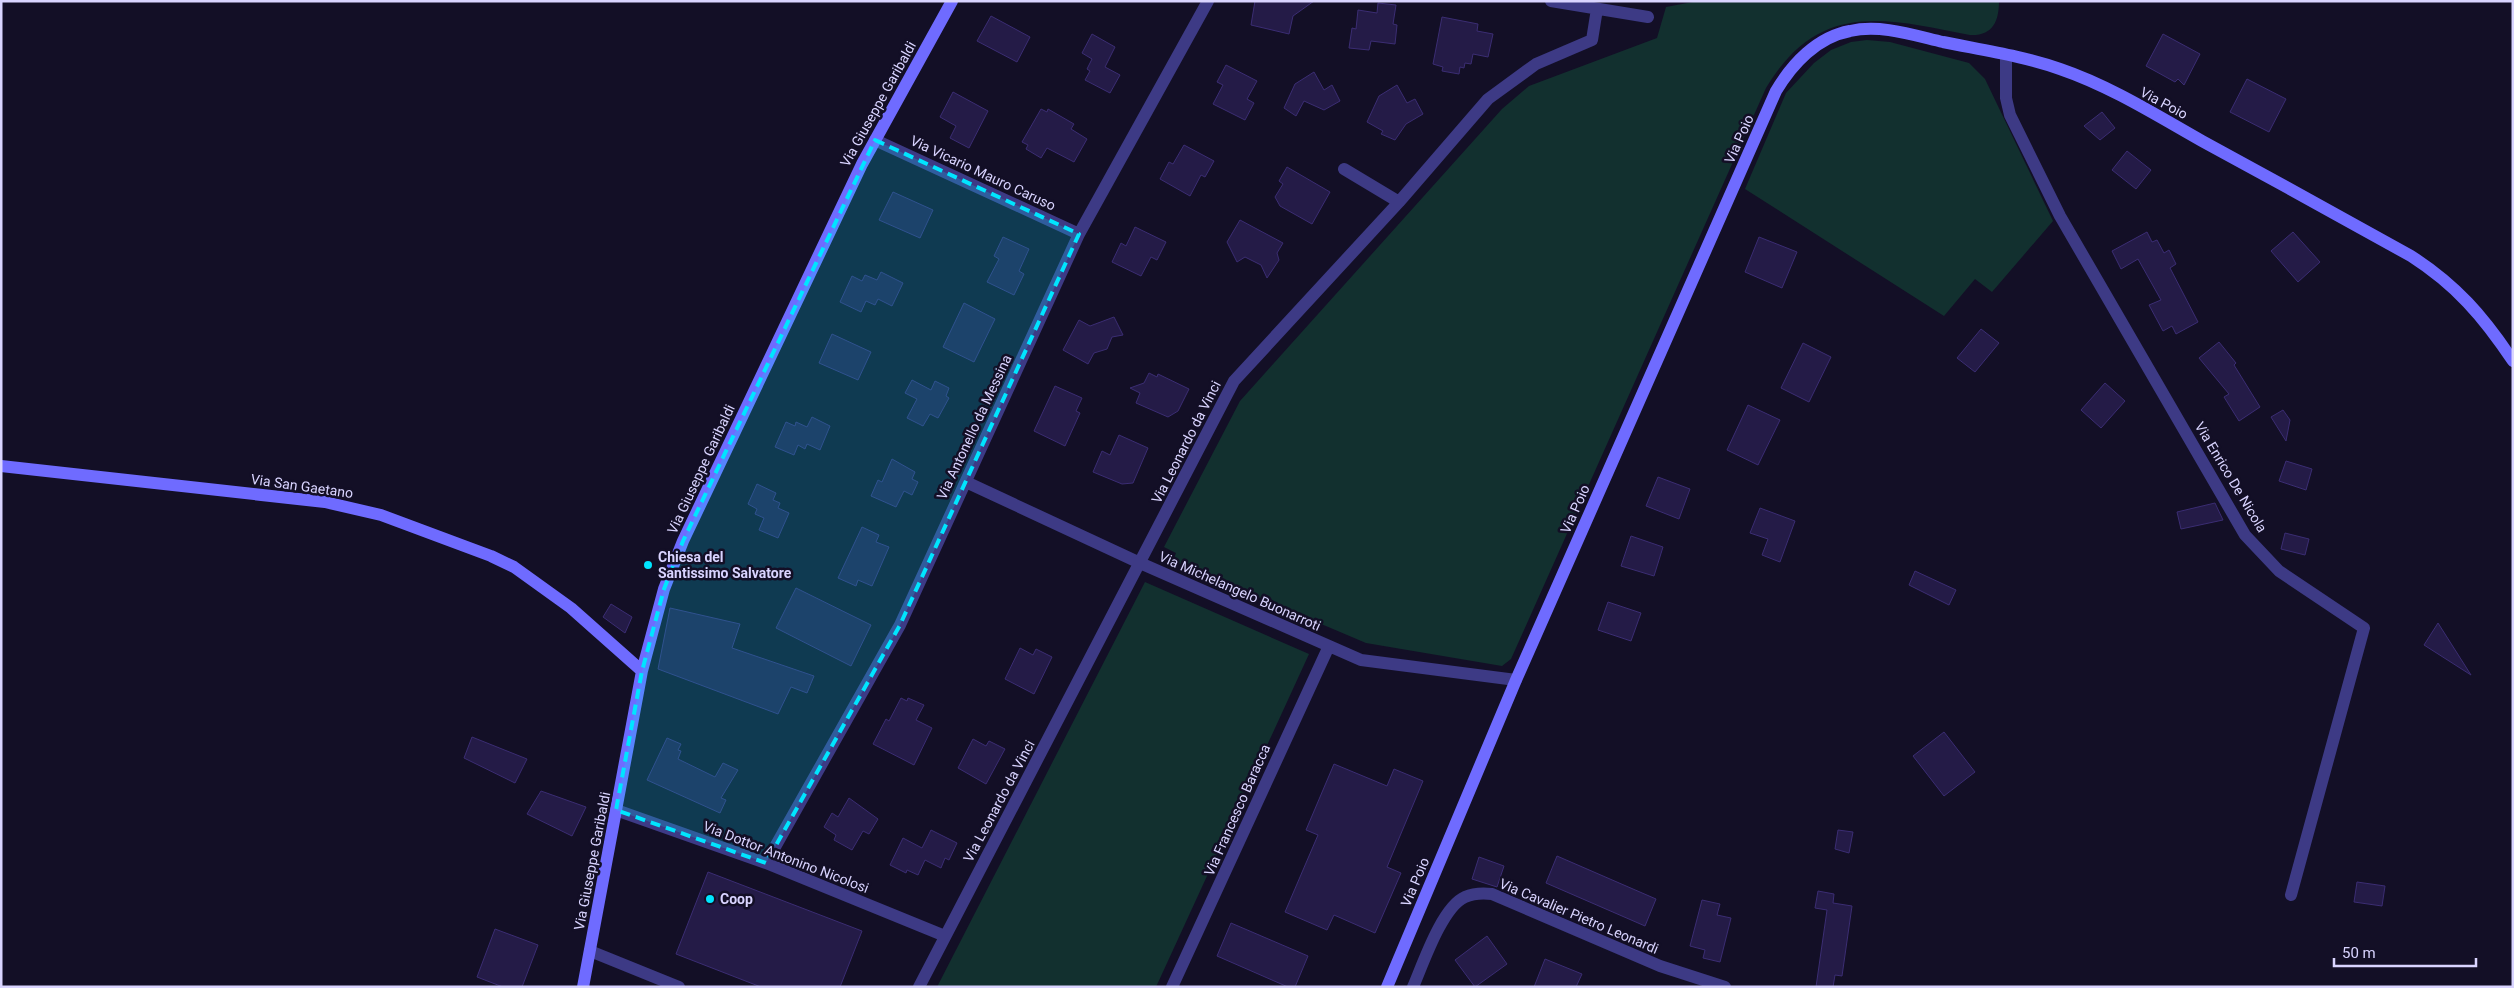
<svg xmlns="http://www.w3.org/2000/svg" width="2514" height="988" viewBox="0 0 2514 988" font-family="Roboto,sans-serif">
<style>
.green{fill:#12302f}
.building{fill:#241b47;stroke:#3b2d73}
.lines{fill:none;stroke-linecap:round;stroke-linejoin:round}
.street{stroke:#3d3a85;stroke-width:12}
.secondary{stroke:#6f6bff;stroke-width:12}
.marked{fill:#00e5ff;fill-opacity:0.2;stroke:#00e5ff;stroke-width:4;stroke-dasharray:10 6;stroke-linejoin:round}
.poi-dot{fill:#00e5ff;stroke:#130f26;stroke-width:2}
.labels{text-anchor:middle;stroke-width:5;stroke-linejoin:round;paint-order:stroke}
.street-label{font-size:14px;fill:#d9d4ff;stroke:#130f26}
.poi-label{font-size:14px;font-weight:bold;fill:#d9d4ff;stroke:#130f26;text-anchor:start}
</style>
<rect width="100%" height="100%" fill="#130f26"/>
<path class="green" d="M1698,1h301c0,20 -6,35 -29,34 -86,-17 -151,-35 -204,53l-255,571 -9,7 -136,-23 -193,-82 3,-8 -12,-6 76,-146 262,-292 27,-23 128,-48 9,-31z
M1867,40l23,2 79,21 16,16 68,142 -61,71 -17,-13 -31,37 -199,-127 41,-96 28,-30 17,-13 20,-8z
M1145,582l164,72 -153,333h-219z"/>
<path class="building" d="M1255,1h59l-21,15 -4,18 -38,-9z
M1378,3l18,2 -3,19 4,1 -2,19 -24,-3 -2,9 -20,-2 3,-20 4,1 2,-19 19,3z
M991,16l39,21 -13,25 -40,-21z
M1442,17l36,7 -1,7 16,3 -5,23 -15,-3 -2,10 -6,-1 -1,5 -4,-1 -1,7 -17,-3 1,-4 -10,-3z
M1092,34l23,13 -10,20 15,8 -10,18 -25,-13 5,-9 -3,-2 5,-10 -10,-6z
M2163,34l37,20 -16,31 -6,-6 -3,3 -29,-16z
M1226,65l31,16 -10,18 7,4 -9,17 -32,-16 10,-19 -6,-3z
M1314,72l10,18 8,-5 8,16 -16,9 -20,-9 -8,15 -12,-8 11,-24z
M2247,79l39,20 -17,33 -39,-20z
M1397,85l10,18 8,-4 8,15 -17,10 -11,16 -14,-6 2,-3 -16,-9 12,-26z
M953,92l35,19 -19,37 -19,-10 6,-12 -16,-9z
M1041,109l6,3 1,-3 26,15 -3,5 16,10 -13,23 -27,-14 -6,10 -15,-9 2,-4 -6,-3z
M2102,112l13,16 -15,12 -16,-14z
M1184,145l30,16 -9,16 -4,-2 -11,21 -30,-17 9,-17 4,2z
M2127,151l24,19 -15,19 -24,-19z
M1287,167l43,25 -18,32 -32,-18 -5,-9 8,-13 -4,-3z
M893,192l40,18 -13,28 -41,-18z
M1240,220l43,23 -6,10 2,7 -12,18 -6,-13 -16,-8 -8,5 -10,-20z
M1135,227l31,15 -9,18 -6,-3 -10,19 -29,-14 9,-19 5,3z
M2147,232l5,10 5,-2 7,13 5,-3 7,14 -6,4 28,54 -22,12 -4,-8 -9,5 -14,-26 12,-5 -23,-41 -17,10 -9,-18z
M2293,232l27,30 -22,20 -27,-31z
M1003,237l26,12 -10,22 5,3 -10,21 -27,-13 12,-23 -5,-3z
M1759,237l38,15 -15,36 -37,-16z
M881,272l22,11 -11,23 -14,-7 -3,6 -9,-4 -5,11 -21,-10 12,-26 10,5 3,-6 12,5z
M964,303l31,16 -21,43 -31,-15z
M1114,317l9,18 -11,2 -5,12 -13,4 -6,11 -25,-14 16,-30 11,6z
M1981,329l18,14 -24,29 -18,-14z
M832,334l39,18 -13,28 -39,-17z
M2219,342l17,21 -2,2 26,42 -21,14 -15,-24 5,-3 -30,-36z
M1803,343l28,14 -22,45 -28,-14z
M1149,373l8,4 1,-3 31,15 -11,22 -10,6 -32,-14 4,-10 -10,-5 14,-5z
M912,380l19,10 4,-9 14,7 -3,8 3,2 -11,20 -8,-4 -7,12 -16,-8 10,-19 -12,-6z
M2105,383l20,18 -24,27 -20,-18z
M1055,386l27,12 -6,13 4,2 -15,33 -31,-15z
M1748,405l32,15 -22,45 -31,-15z
M2283,410l7,10 -4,21 -15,-24z
M812,417l18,9 -10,24 -13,-6 -2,5 -7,-4 -4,10 -19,-8 11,-25 9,4 1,-4 11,5z
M1119,435l29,13 -15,35 -11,1 -29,-12 9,-21 8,4z
M892,459l23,13 -3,7 6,3 -6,13 -8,-4 -8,16 -25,-11 7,-16 4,2z
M2286,461l26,8 -6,21 -27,-9z
M1658,477l32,12 -11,30 -33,-13z
M757,484l19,9 -3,7 7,3 -2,5 11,5 -11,25 -19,-8 5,-12 -9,-4 2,-5 -9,-5z
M2215,503l8,17 -42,9 -4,-17z
M1760,508l35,13 -15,41 -18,-7 6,-16 -18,-6z
M862,527l17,8 -3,7 13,5 -17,39 -14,-6 -2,6 -18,-8z
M2285,533l24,6 -4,16 -24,-6z
M1631,536l32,11 -9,29 -33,-10z
M1915,571l41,19 -7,15 -40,-20z
M796,588l75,37 -20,41 -75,-38z
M1608,602l33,11 -10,28 -33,-11z
M611,604l21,13 -7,16 -22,-16z
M670,608l70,16 -8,24 82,28 -7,17 -16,-6 -13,27 -120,-45z
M2438,623l33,52 -47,-30z
M1020,648l13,7 3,-6 16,8 -18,37 -29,-15z
M901,698l6,3 1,-3 16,7 -8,15 16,8 -18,37 -41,-21 13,-25 3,2z
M1944,732l31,40 -31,24 -31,-40z
M472,737l55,22 -12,24 -51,-25z
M667,738l14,6 -3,6 3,1 -3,8 37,18 8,-14 15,7 -17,28 5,2 -6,13 -73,-33z
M973,739l13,7 3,-5 16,8 -19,35 -28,-16z
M1334,764l53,22 7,-17 29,12 -36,86 14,6 -26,60 -41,-18 -7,15 -42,-18 33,-77 -12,-5z
M541,791l45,16 -14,29 -45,-22z
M849,798l29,21 -9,15 -6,-3 -11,19 -18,-10 2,-5 -12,-8 8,-14 6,4z
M931,830l26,13 -8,17 -4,-2 -4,10 -16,-8 -7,15 -11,-5 -1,3 -16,-8 13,-27 19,10z
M1838,830l15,2 -4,21 -14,-4z
M1557,856l99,43 -11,27 -99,-43z
M1479,857l25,9 -7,21 -25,-8z
M708,872l154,59 -22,56h-79l-85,-33z
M2357,882l28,4 -3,20 -28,-4z
M1818,891l16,3 -1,9 19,3 -10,70 -7,-1 -2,12h-17l11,-77 -12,-2z
M1702,900l18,4 -3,11 14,3 -11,44 -17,-4 2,-8 -15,-4z
M1231,923l77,33 -13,31h-7l-71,-31z
M495,929l43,16 -16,42h-19l-26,-10z
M1487,936l20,28 -32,23 -20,-27z
M1545,959l37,15 -6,13h-42z"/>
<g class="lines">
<path class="street" d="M1551,1l97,16
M2006,55v43l4,17 50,101 185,319 34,36 85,57 -73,267
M875,140l204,94
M1344,169l55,33
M966,482l174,81 221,97 155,20
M616,810l150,53 179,73
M766,863l134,-238 179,-391 129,-233
M590,951l89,36
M919,987l315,-606 165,-179 89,-103 48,-35 56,-24 5,-31
M1172,987l157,-341
M1413,987c10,-23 29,-80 52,-90 9,-4 18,-4 27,-3l168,72 65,21"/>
<path class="secondary" d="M1,466l324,36 56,13 110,41 23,11 57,41 71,63
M583,987l59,-316 22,-82 19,-48 179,-377 90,-163
M1387,987l129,-307 260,-589c16,-27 41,-54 74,-60 30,-7 63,4 93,11 39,8 80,14 117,27 50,17 96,46 142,72 70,38 139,76 209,115 45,29 72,60 102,105"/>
</g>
<path class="marked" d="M875,140l204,94 -179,391 -134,238 -150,-53 26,-139 22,-82 19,-48z"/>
<g class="poi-dot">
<circle cx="648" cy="565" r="5"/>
<circle cx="710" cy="899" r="5"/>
</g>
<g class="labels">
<g class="street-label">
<text transform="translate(2164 103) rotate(28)" y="5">Via Poio</text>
<text transform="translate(878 104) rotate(-61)" y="5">Via Giuseppe Garibaldi</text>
<text transform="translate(1739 139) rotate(-66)" y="5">Via Poio</text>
<text transform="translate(983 173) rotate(25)" y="5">Via Vicario Mauro Caruso</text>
<text transform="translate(974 427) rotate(-65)" y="5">Via Antonello da Messina</text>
<text transform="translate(1186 442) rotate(-63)" y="5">Via Leonardo da Vinci</text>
<text transform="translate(701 469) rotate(-65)" y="5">Via Giuseppe Garibaldi</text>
<text transform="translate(2231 477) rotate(59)" y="5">Via Enrico De Nicola</text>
<text transform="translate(302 486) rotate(8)" y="5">Via San Gaetano</text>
<text transform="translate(1575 509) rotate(-66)" y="5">Via Poio</text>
<text transform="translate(1240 591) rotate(24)" y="5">Via Michelangelo Buonarroti</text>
<text transform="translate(999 801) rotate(-62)" y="5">Via Leonardo da Vinci</text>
<text transform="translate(1237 810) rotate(-66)" y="5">Via Francesco Baracca</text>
<text transform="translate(786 857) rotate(21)" y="5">Via Dottor Antonino Nicolosi</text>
<text transform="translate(592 861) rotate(-79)" y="5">Via Giuseppe Garibaldi</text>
<text transform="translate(1415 882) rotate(-67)" y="5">Via Poio</text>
<text transform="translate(1579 916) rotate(23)" y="5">Via Cavalier Pietro Leonardi</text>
</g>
<g class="poi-label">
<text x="658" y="562">Chiesa del<tspan x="658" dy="16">Santissimo Salvatore</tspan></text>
<text x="720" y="904">Coop</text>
</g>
</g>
<rect width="2514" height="988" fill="none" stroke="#d9d4ff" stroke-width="5"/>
<path d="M2334 958v8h142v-8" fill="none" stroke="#d9d4ff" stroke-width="2.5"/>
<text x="2342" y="958" font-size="15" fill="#d9d4ff" stroke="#130f26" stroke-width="4" paint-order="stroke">50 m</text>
</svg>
